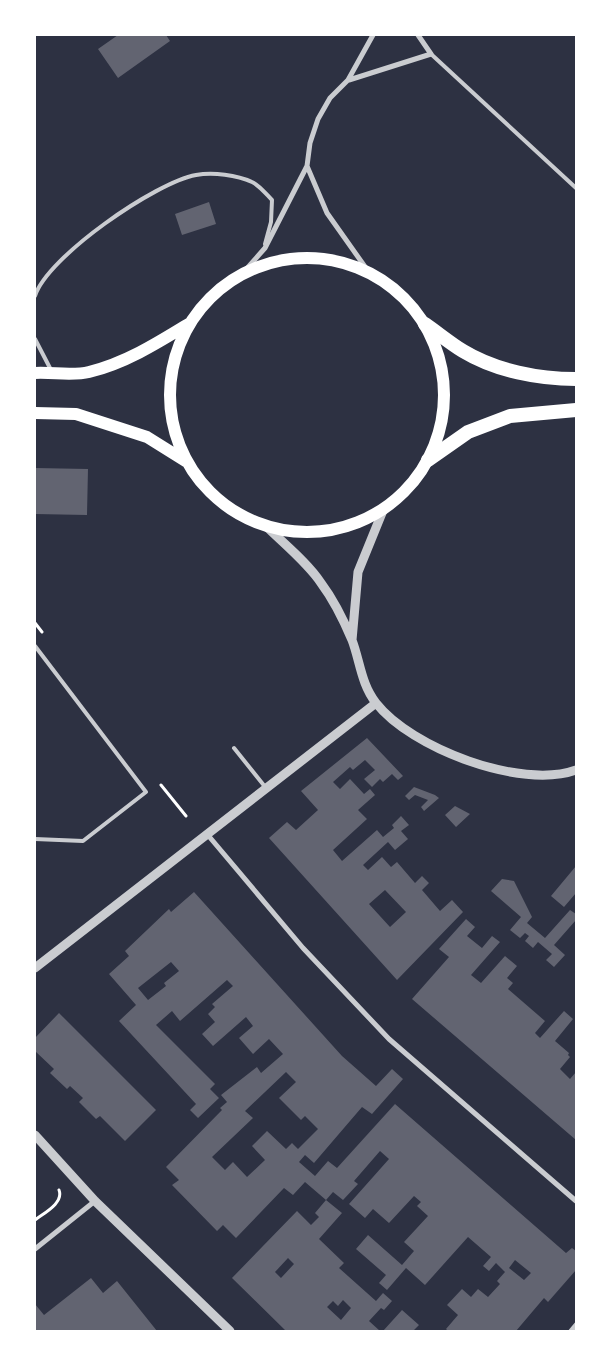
<svg xmlns="http://www.w3.org/2000/svg" width="611" height="1366" viewBox="0 0 611 1366" font-family="Manrope,sans-serif">
<style>
.building{fill:#626471;fill-rule:evenodd}
.lines{fill:none;stroke-linecap:round;stroke-linejoin:round}
.path{stroke:#fff;stroke-width:3}
.service{stroke:#caccd0;stroke-width:4}
.minor{stroke:#caccd0;stroke-width:5}
.tertiary{stroke:#caccd0;stroke-width:9}
.primary{stroke:#fff;stroke-width:12}
.trunk{stroke:#fff;stroke-width:14}
</style>
<rect width="100%" height="100%" fill="#2d3142"/>
<path class="building" d="M118,35h48l4,6 -52,37 -20,-29z
M209,202l7,22 -34,11 -7,-21z
M35,468l53,1 -1,46 -52,-1z
M367,738l36,38 -5,4 -6,-6 -9,8 -3,-3 -8,8 -8,-8 11,-9 -10,-10 -12,10 -3,-3 -17,15 7,7 10,-10 14,15 6,-5 5,6 -17,15 9,9 -34,31 9,11 35,-31 6,7 11,-9 -2,-3 9,-9 8,9 -8,6 7,8 -13,11 -7,-8 -25,23 5,5 14,-13 9,10 6,-5 18,21 7,-7 7,7 -7,7 18,21 12,-11 11,12 -66,68 -128,-142 18,-16 9,8 22,-20 -17,-19zM385,890l21,22 -16,15 -21,-23z
M414,787l21,8 4,3 -15,13 -3,-4 7,-7 -13,-5 -6,5 -4,-4z
M455,806l15,8 -14,13 -11,-12z
M576,866v27l-12,14 -13,-11z
M502,879l12,2 18,36 -5,6 18,15 25,-28 6,4v6l-22,25 11,10 -11,12 -8,-7 6,-6 -14,-12 -5,6 -8,-7 4,-5 -4,-3 -5,5 -10,-8 11,-13 -30,-26z
M194,892l148,164 34,30 16,-17 11,10 -31,35 -10,-7 -48,56 -9,-8 -6,7 16,14 13,-15 9,7 58,-64 171,149 6,-5 4,3v19l-28,32 -4,-4 -28,33h-68l-2,-2 12,-14 -11,-10 15,-16 9,8 7,-8 10,8 12,-13 -3,-3 8,-9 -9,-9 -7,8 -6,-5 8,-9 -23,-20 -43,48 -19,-17 -19,22 -8,-7 7,-8 -30,-26 12,-14 34,30 12,-14 -10,-9 24,-26 -11,-10 4,-4 -7,-6 -25,27 -16,-14 -8,9 -16,-14 40,-45 -9,-8 -26,30 4,3 -15,16 -10,-8 -7,8 -21,-18 -12,13 -9,-7 -48,50 -13,-13 -6,6 -45,-46 7,-5 -13,-13 56,-57 -2,-2 7,-6 -6,-7 36,-28 4,6 22,-19 -14,-15 -16,15 -14,-16 14,-12 -7,-9 -33,29 -11,-12 13,-12 -7,-8 7,-7 -3,-3 21,-18 -6,-6 -47,41 -8,-10 -16,14 59,59 -5,5 9,9 -21,20 -8,-8 6,-6 -77,-83 17,-16 -27,-31 20,-18 -4,-5 44,-42 2,3zM171,962l8,9 -15,12 2,3 -18,14 -10,-12zM286,1072l10,10 -17,16 22,22 4,-4 13,13 -20,20 -6,-6 -6,6 -19,-18 -15,15 13,14 -18,17 -14,-15 -8,8 -13,-13 41,-39 -8,-7zM515,1260l16,13 -7,7 -15,-12z
M466,919l9,8 -8,9 15,12 10,-12 8,6 -29,33 10,8 24,-27 12,10 -10,12 6,5 -5,6 37,32 -10,12 5,5 24,-27 9,8 -18,22 14,12 -1,2 2,2 -10,12 10,10 6,-7v68l-164,-141 37,-42 -10,-8z
M59,1013l97,97 -31,31 -25,-25 -4,3 -17,-17 4,-4 -13,-12 -3,3 -17,-16 4,-4 -19,-18v-13z
M326,1200l16,13 -23,26 25,24 -5,5 37,33 7,-8 9,8 -8,9 -3,-2 -12,13 11,10h-94l-54,-53 65,-67 14,14 8,-8 -4,-4zM288,1258l6,6 -13,14 -6,-6zM343,1300l8,8 -10,12 -14,-13 6,-6 5,5z
M91,1278l12,15 14,-12 40,50h-122v-27l9,11z
M402,1310l17,15 -6,6h-30z"/>
<g class="lines">
<path class="path" d="M35,623l7,9
M161,785l25,31
M35,1220c9,-7 29,-17 24,-30"/>
<path class="service" d="M431,54l145,134
M35,296c12,-39 121,-114 161,-121 17,-3 41,0 56,7 7,3 14,12 20,18l-1,22 -6,22
M35,339l16,31
M35,646l111,146 -63,49 -48,-2
M234,748l32,40"/>
<path class="minor" d="M349,80l82,-26 -13,-19
M307,166l20,47 41,58
M242,274l23,-26 42,-82 3,-23 8,-24 12,-21 18,-18 25,-45
M207,834l96,114 86,91 187,162
M35,1249l60,-48
M571,1331l5,-6"/>
<path class="tertiary" d="M266,526c17,17 42,37 55,57 12,16 23,38 31,57 8,21 9,44 24,63 35,45 145,87 200,67
M352,640l6,-68 26,-64
M35,968l341,-265
M35,1135l60,66 135,130"/>
<path class="primary" d="M170 395a137 137 0 1 1 274 0a137 137 0 1 1-274 0Z
M35,373c17,-1 38,3 54,-1 37,-9 70,-30 101,-49
M35,413l41,1 71,23 40,25"/>
<path class="trunk" d="M425,324c13,9 25,19 38,27 33,20 76,28 113,28
M428,460l40,-28 42,-16 66,-6"/>
</g>
<rect width="611" height="1366" fill="none" stroke="#ffffff" stroke-width="72"/>
</svg>
